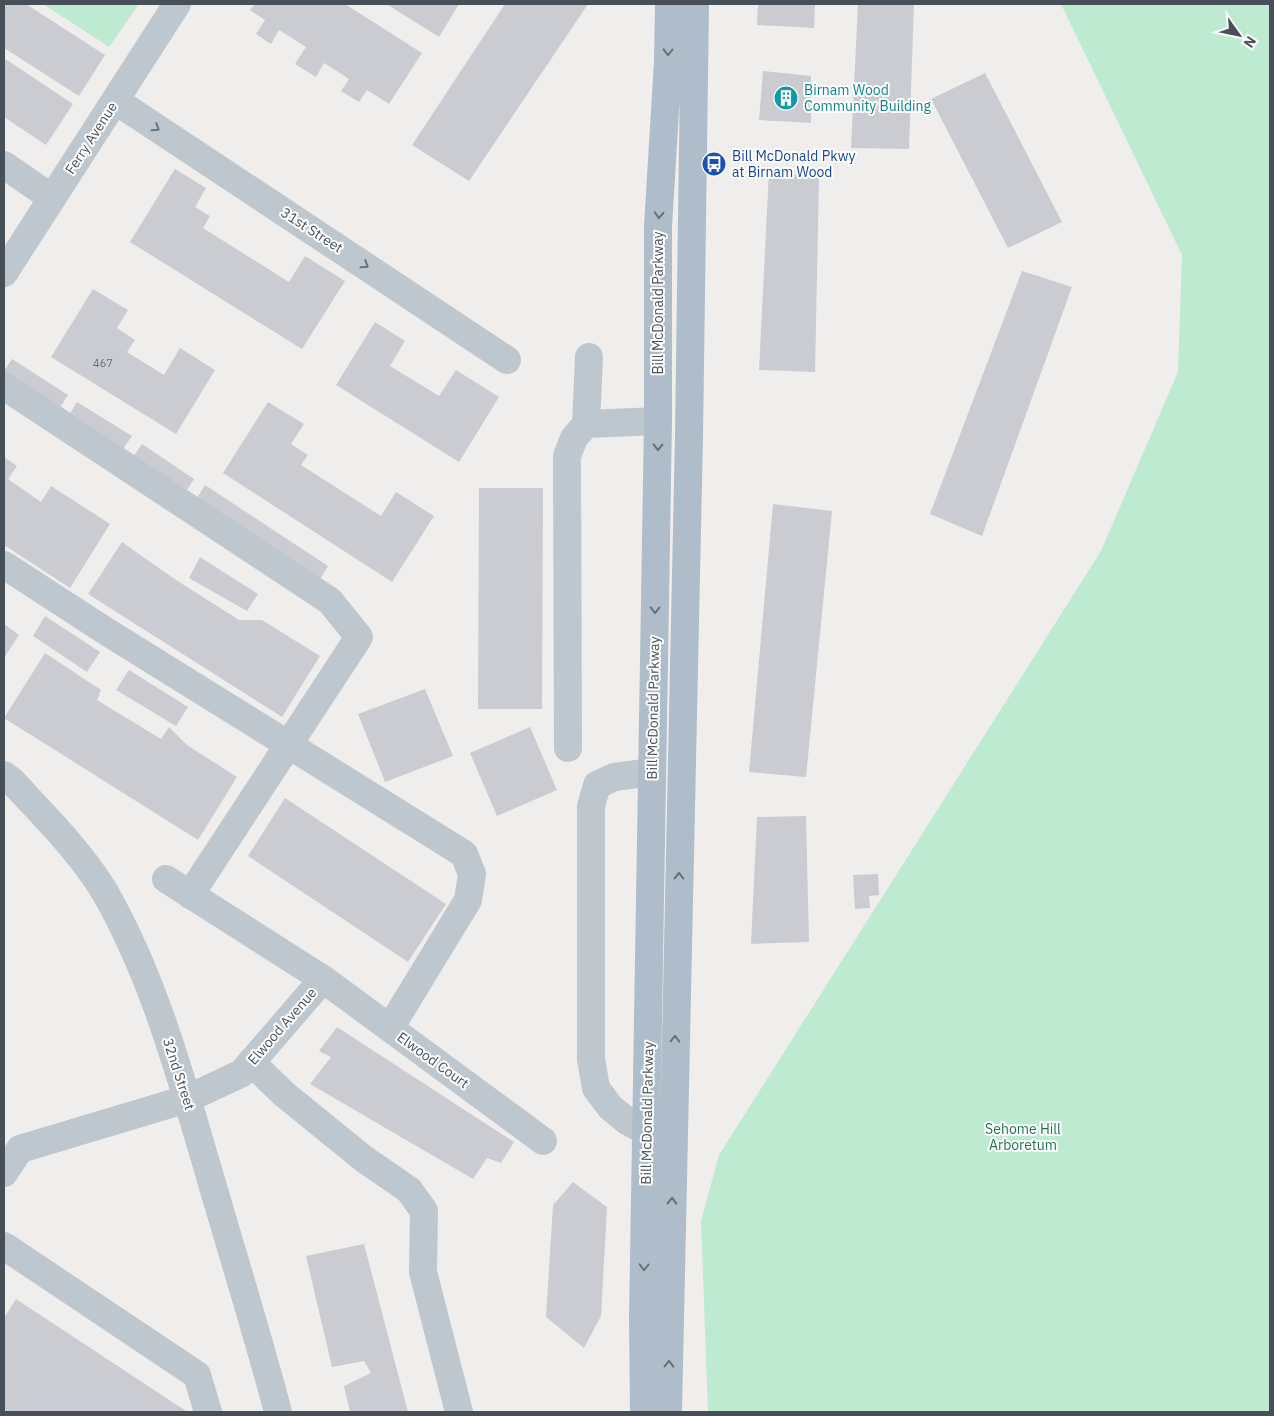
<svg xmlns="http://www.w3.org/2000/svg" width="1274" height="1416" viewBox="0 0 1274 1416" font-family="'IBM Plex Sans',sans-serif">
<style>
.green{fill:#beead1}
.building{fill:#caccd2}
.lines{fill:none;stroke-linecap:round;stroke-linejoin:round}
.minor{stroke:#bfc7ce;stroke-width:28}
.major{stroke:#afbcca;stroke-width:28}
.oneway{stroke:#66707b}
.oneway2{stroke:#6b747c}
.labels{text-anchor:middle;stroke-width:4;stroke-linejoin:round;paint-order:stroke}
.number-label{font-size:11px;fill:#686f77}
.culture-label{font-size:14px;fill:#0d838f;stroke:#fff;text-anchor:start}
.street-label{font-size:14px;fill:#475059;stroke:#fff}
.transit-label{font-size:14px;fill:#164399;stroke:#fff;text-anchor:start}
.park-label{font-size:14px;fill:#1e744c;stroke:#fff}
</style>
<rect width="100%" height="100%" fill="#f0eded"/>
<path class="green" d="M43,4h96l-30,43z
M1061,4h209v1408h-562l-7,-191 18,-66 382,-604 77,-179 4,-117z"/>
<path class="building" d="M4,4h22l79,51 -26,41 -75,-48z
M255,4h90l77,49 -33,51 -22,-14 -8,12 -18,-11 8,-12 -25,-16 -8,14 -21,-13 11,-17 -27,-17 -8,14 -15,-10 9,-14 -15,-10z
M388,4h71l-20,33 -51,-32z
M505,4h83l-119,177 -57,-36z
M758,4h57l-1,24 -57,-3z
M858,4h56l-5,145 -58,-1z
M4,58l69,46 -27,41 -42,-28z
M763,71l48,5v47l-52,-3z
M985,73l77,149 -54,26 -77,-149z
M175,169l31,19 -11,19 15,9 -7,12 86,54 16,-26 40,25 -43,68 -172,-107z
M769,171l50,7 -4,194 -56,-2z
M1022,271l50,16 -90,249 -52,-22z
M93,289l35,21 -11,18 18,12 -8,12 37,23 16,-27 35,22 -39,64 -125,-77z
M375,322l30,19 -15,25 49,30 17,-26 43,27 -40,65 -123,-77z
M12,359l56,36 -13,20 -51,-33v-11z
M77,402l55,34 -13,19 -54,-33z
M268,402l36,22 -13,20 17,11 -7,10 80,51 15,-24 38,24 -42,66 -169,-109z
M142,444l52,35 -12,19 -53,-35z
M4,457l13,9 -9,13 33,23 10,-16 59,38 -40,64 -66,-43z
M205,485l123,81 -12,20 -123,-81z
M479,488h64l-1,221h-64z
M773,504l59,7 -26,266 -57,-5z
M122,542l51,36 66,42h23l58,36 -38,61 -194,-123z
M200,557l58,37 -11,17 -58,-33z
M45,616l55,36 -13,20 -54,-36z
M4,624l15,11 -15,23z
M45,653l56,37 -4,10 64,39 8,-12 18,18 50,32 -39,63 -194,-122z
M129,670l59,37 -12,19 -60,-36z
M425,689l28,67 -68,26 -27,-68z
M530,727l27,63 -60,26 -27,-63z
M285,798l161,106 -38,58 -160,-106z
M806,816l3,126 -58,2 6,-127z
M878,874l1,21 -10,1 1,12 -15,1 -2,-34z
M337,1027l177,115 -13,21 -14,-5 -14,21 -163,-95 21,-27 -12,-6z
M573,1182l34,25 -6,109 -17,32 -38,-31 7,-112z
M364,1244l44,168h-58l-6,-26 27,-13 -7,-12 -32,6 -26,-111z
M16,1299l170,112 -1,1h-181v-94z"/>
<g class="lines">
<path class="minor" d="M116,101l391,259
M4,165l48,33
M4,273l173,-269
M589,357l-3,67 72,-3
M4,386l326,215 29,36 -169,258
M4,565l100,65 360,224 8,20 -4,26 -78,128
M568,748l-1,-292 7,-18 12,-14
M4,775l8,6c33,36 69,71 94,113 49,87 75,184 103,279 23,80 48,159 69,239
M166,879l157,100 220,162
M251,1062l33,32 80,65 45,31 15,21 -1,61 36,140
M646,1131l-19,-10 -17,-14 -14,-19 -5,-29v-253l6,-21 17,-8 38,-5
M4,1173l16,-24 167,-50 55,-26 81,-94
M4,1246l193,129 11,37"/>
<path class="major" d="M644,1412l-1,-93 15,-898v-195l10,-164 1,-58
M668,1412l21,-976 6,-432"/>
</g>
<defs><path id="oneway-chevron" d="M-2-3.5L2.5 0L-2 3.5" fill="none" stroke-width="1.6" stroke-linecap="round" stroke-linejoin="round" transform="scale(1.25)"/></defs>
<g class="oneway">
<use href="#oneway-chevron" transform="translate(668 52) rotate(91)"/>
<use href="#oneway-chevron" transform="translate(659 215) rotate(93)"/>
<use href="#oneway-chevron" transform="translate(658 447) rotate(91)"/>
<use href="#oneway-chevron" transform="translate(655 610) rotate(91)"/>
<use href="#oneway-chevron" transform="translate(679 876) rotate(-89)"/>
<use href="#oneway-chevron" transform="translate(675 1039) rotate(-89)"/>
<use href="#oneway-chevron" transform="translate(672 1201) rotate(-89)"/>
<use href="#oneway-chevron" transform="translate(644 1267) rotate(91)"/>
<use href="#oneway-chevron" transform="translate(669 1364) rotate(-89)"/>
</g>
<g class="oneway2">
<use href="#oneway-chevron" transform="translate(156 128) rotate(33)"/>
<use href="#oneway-chevron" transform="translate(365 265) rotate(33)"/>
</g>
<defs>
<symbol id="building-disc" viewBox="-11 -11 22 22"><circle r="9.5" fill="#0f9aa8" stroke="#fff"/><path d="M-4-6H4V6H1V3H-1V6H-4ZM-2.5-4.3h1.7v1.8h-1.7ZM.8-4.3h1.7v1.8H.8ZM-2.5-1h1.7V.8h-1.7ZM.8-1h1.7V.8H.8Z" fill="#fff"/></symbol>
<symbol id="bus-disc" viewBox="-11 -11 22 22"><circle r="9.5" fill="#1a4fb4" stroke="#fff"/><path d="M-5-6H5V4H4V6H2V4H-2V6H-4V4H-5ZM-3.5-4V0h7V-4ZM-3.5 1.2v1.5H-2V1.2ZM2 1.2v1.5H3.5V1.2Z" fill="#fff"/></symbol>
</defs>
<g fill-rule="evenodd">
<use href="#building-disc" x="772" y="84" width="28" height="28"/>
<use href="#bus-disc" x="700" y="150" width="28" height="28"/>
</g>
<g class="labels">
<g class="number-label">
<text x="103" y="367">467</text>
</g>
<g class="culture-label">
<text x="804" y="95">Birnam Wood<tspan x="804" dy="16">Community Building</tspan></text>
</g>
<g class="street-label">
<text transform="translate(91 138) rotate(-57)" y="5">Ferry Avenue</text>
<text transform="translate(312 230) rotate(33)" y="5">31st Street</text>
<text transform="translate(658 303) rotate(-90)" y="5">Bill McDonald Parkway</text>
<text transform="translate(653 708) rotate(-89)" y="5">Bill McDonald Parkway</text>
<text transform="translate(282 1026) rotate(-49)" y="5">Elwood Avenue</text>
<text transform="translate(433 1060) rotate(36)" y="5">Elwood Court</text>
<text transform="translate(179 1074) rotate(72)" y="5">32nd Street</text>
<text transform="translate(647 1113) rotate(-89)" y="5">Bill McDonald Parkway</text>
</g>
<g class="transit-label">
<text x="732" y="161">Bill McDonald Pkwy<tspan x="732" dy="16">at Birnam Wood</tspan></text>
</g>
<g class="park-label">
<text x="1023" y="1134">Sehome Hill<tspan x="1023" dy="16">Arboretum</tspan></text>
</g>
</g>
<rect width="1274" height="1416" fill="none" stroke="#475059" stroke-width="10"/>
<g transform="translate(1239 35) rotate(123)" stroke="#ffffff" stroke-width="4" paint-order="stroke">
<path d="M0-4L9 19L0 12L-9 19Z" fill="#475059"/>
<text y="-8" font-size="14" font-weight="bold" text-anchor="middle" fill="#475059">N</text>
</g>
</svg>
